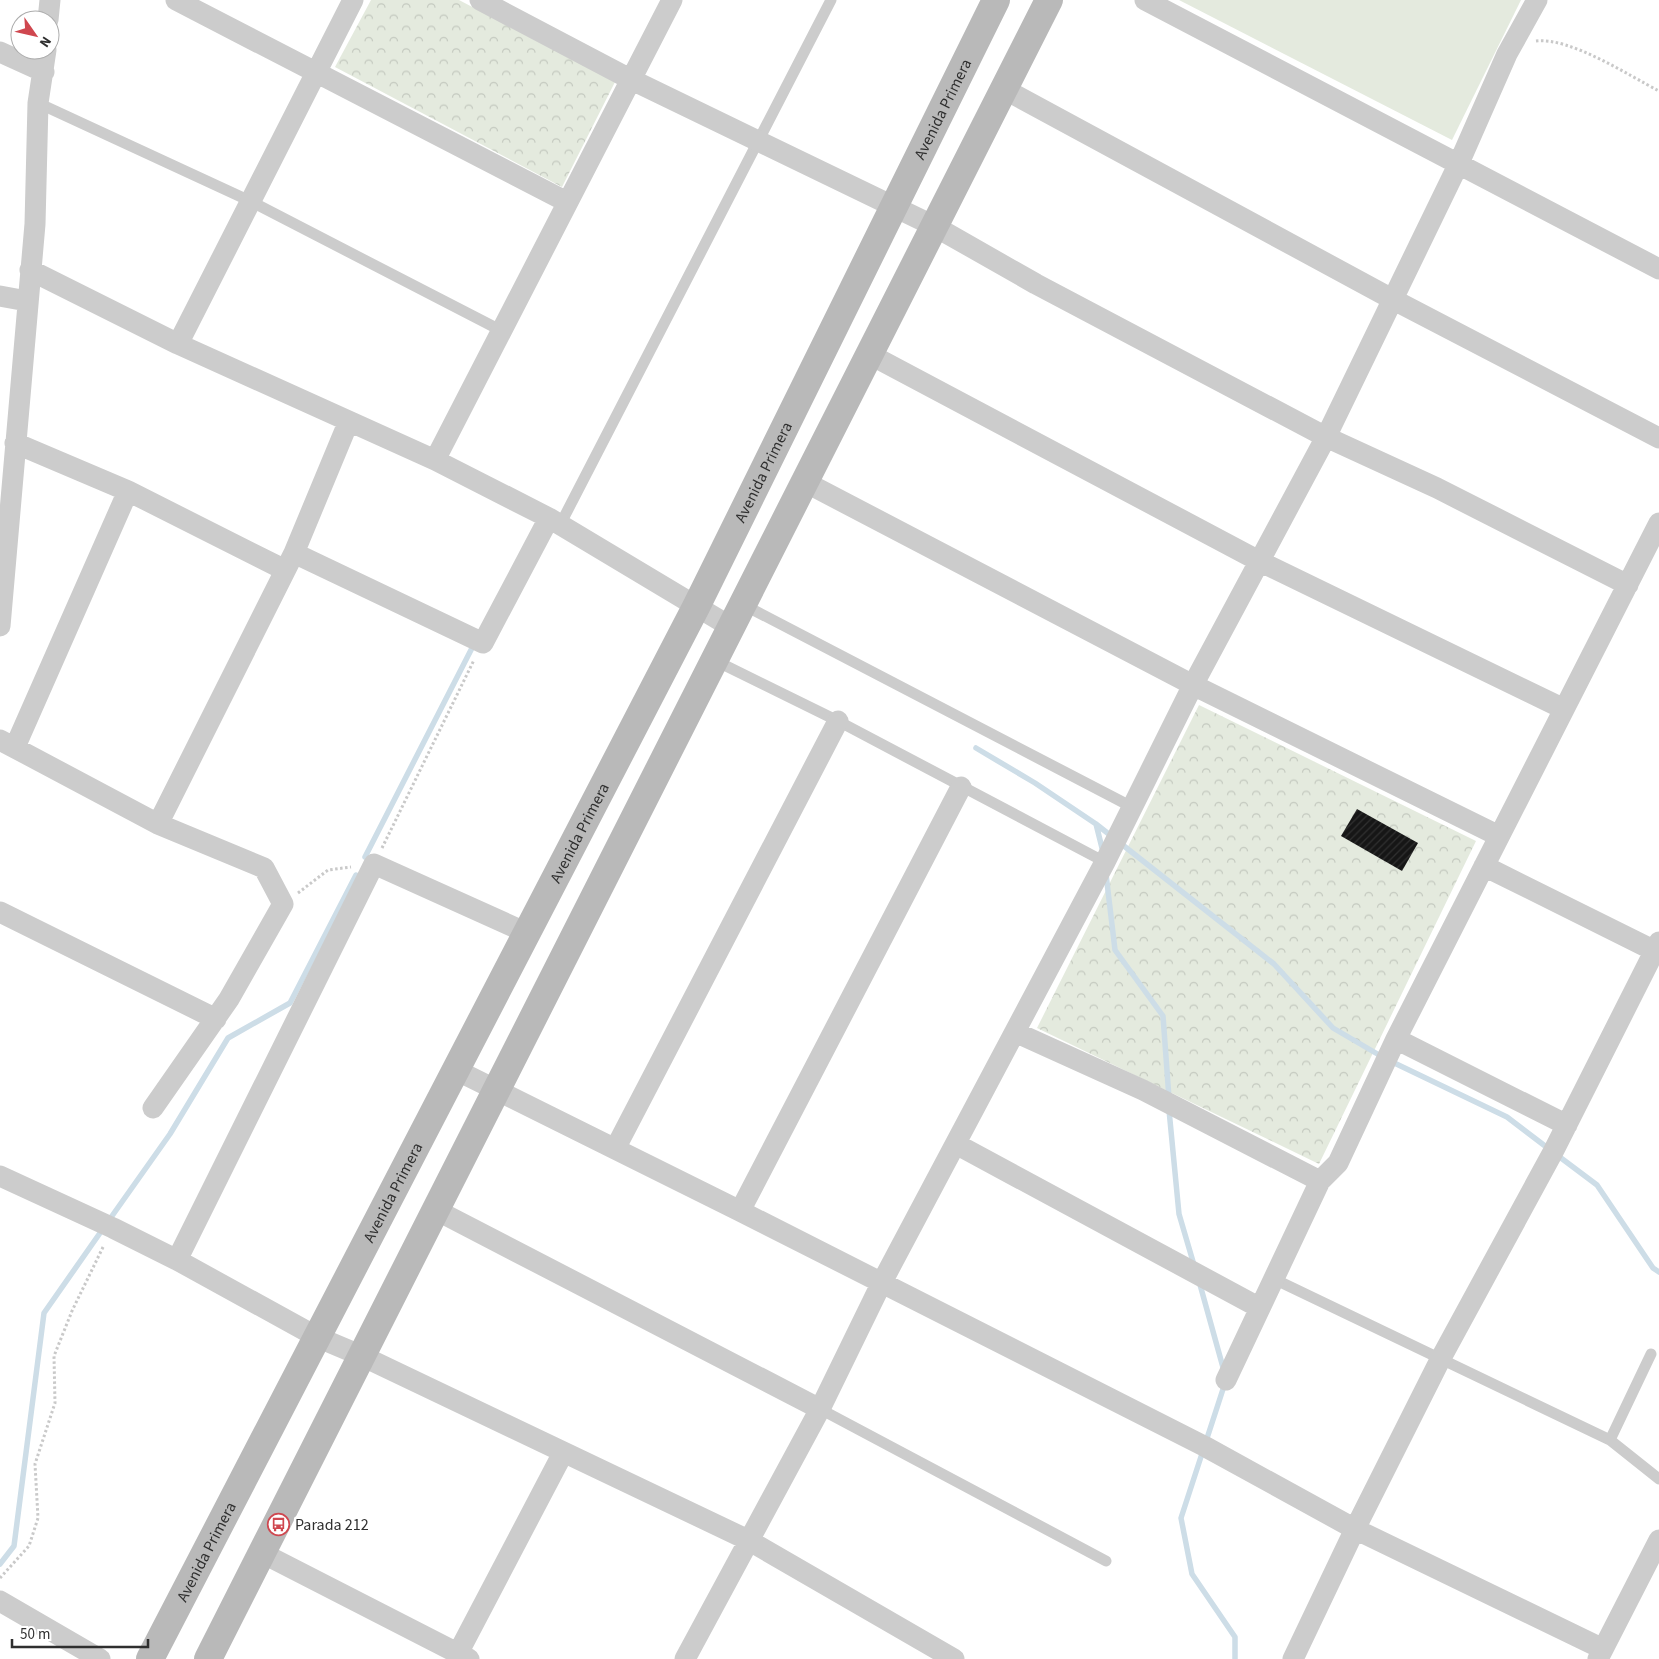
<svg xmlns="http://www.w3.org/2000/svg" width="1659" height="1659" viewBox="0 0 1659 1659" font-family="'Source Sans 3',sans-serif">
<style>
.grass{fill:#e4eade}
.forest{fill:url(#forest-crowns)}
.lines{fill:none;stroke-linecap:round;stroke-linejoin:round}
.stream{stroke:#cddde7;stroke-width:5.5}
.building{fill:url(#building-hatch)}
.path{stroke:#c9c9c9;stroke-width:3;stroke-dasharray:2.5 2.5;stroke-linecap:butt}
.service{stroke:#ccc;stroke-width:11}
.minor{stroke:#ccc;stroke-width:21}
.secondary{stroke:#b9b9b9;stroke-width:28}
.labels{text-anchor:middle;stroke-width:5;stroke-linejoin:round;paint-order:stroke}
.street-label{font-size:16px;fill:#2f2f2f;stroke:#fff}
.poi-label{font-size:16px;fill:#2f2f2f;stroke:#fff;text-anchor:start}
</style>
<defs>
<pattern id="forest-crowns" width="20" height="18" patternUnits="userSpaceOnUse" patternTransform="scale(1.25)"><rect width="20" height="18" fill="#e4eade"/><path d="M2 6a3 3 0 1 1 6 0M12 15a3 3 0 1 1 6 0" fill="none" stroke="#c4c9bf"/></pattern>
<pattern id="building-hatch" width="6" height="6" patternUnits="userSpaceOnUse" patternTransform="scale(1.25)"><rect width="6" height="6" fill="#161616"/><path d="M-1 1l2-2M0 6l6-6M5 7l2-2" fill="none" stroke="#303030"/></pattern>
</defs>
<rect width="100%" height="100%" fill="#fff"/>
<path class="grass" d="M1179,0h342l-69,140z"/>
<path class="forest" d="M371,0h88l156,82 -53,105 -227,-120z
M1199,705l277,136 -157,323 -282,-136z"/>
<g class="lines">
<path class="stream" d="M976,748l59,35 61,41 7,28
M1096,824l178,140 59,64 53,31 121,58 42,32
M365,857l107,-209
M1106,874l9,76 48,66 6,82
M1169,1110l10,104 15,51
M1557,1155l40,30 56,83 6,4
M112,1216l58,-82 58,-96 62,-35 66,-128
M1199,1281l25,90
M1225,1383l-44,135 11,56 43,63v22
M0,1564l14,-18 30,-233 56,-80"/>
</g>
<path class="building" d="M1357,809l61,34 -16,28 -61,-35z"/>
<g class="lines">
<path class="path" d="M1536,41c34,-4 92,34 123,50
M382,848l92,-188
M298,893l30,-23 23,-3
M0,1578l29,-32 9,-28 -3,-54 20,-61 -1,-47 18,-45 32,-66"/>
<path class="service" d="M38,103l212,98 252,130
M560,525l271,-525
M742,604l390,203
M714,660l124,61 267,141
M1274,1279l336,161 49,39
M820,1409l286,152
M1610,1440l41,-86"/>
<path class="minor" d="M176,0l391,202
M480,0l150,79 304,147 102,58 290,153 111,51 191,97
M1145,0l514,269
M48,20l2,-20
M0,52l44,20
M1004,89l388,210 267,139
M30,270l148,74 257,116 114,58 182,109
M0,296l27,5
M178,344l175,-344
M869,354l390,207 305,148
M15,443l113,48 157,79
M435,460l237,-460
M805,482l388,203 306,151
M294,553l189,90 66,-125
M0,626l35,-402 3,-121 8,-53
M0,740l158,84 106,44 19,36 -54,95 -76,109
M15,747l113,-256
M158,824l136,-271 54,-130
M1484,866l175,87
M0,912l216,107
M1015,1032l128,58 177,91
M1396,1039l171,86
M456,1070l284,141 464,235 151,83 248,120
M956,1144l304,164
M615,1149l223,-428
M0,1176l113,52 64,32 140,77 45,19 386,184 206,119
M436,1210l384,199
M740,1211l221,-424
M177,1260l197,-396 153,69
M1226,1380l94,-199 18,-18 58,-124 263,-516
M262,1553l207,106
M0,1601l100,58
M455,1659l108,-206
M685,1659l135,-250 61,-125 224,-422 88,-177 133,-248 133,-274 48,-109 30,-54
M1293,1659l62,-130 86,-171 112,-206 106,-210
M1598,1659l61,-119"/>
<g class="secondary">
<path id="s1" d="M150,1659l546,-1052 300,-607"/>
<path d="M208,1659l841,-1659"/>
</g>
</g>
<defs>
<symbol id="bus-ring" viewBox="-11 -11 22 22"><circle r="9.5" fill="#fff" stroke="#cf474f" stroke-width="1.5"/><path d="M-5-6H5V4H4V6H2V4H-2V6H-4V4H-5ZM-3.5-4V0h7V-4ZM-3.5 1.2v1.5H-2V1.2ZM2 1.2v1.5H3.5V1.2Z" fill="#cf474f"/></symbol>
</defs>
<g fill-rule="evenodd">
<use href="#bus-ring" x="266" y="1512" width="25" height="25"/>
</g>
<g class="labels">
<g class="street-label">
<text dy="6" stroke="none"><textPath href="#s1" startOffset="1741">Avenida Primera</textPath></text>
<text dy="6" stroke="none"><textPath href="#s1" startOffset="1336">Avenida Primera</textPath></text>
<text dy="6" stroke="none"><textPath href="#s1" startOffset="931">Avenida Primera</textPath></text>
<text dy="6" stroke="none"><textPath href="#s1" startOffset="526">Avenida Primera</textPath></text>
<text dy="6" stroke="none"><textPath href="#s1" startOffset="121">Avenida Primera</textPath></text>
</g>
<g class="poi-label">
<text x="295" y="1530">Parada 212</text>
</g>
</g>
<g transform="translate(35 35) rotate(124)"><circle r="24" fill="#ffffff" stroke="#acacac"/>
<path d="M0-4L9 19L0 12L-9 19Z" fill="#cf474f"/>
<text y="-8" font-size="14" font-weight="bold" text-anchor="middle" fill="#2f2f2f">N</text>
</g>
<path d="M12 1639v8h136v-8" fill="none" stroke="#2f2f2f" stroke-width="2.5"/>
<text x="20" y="1639" font-size="15" fill="#2f2f2f" stroke="#ffffff" stroke-width="4" paint-order="stroke">50 m</text>
</svg>
